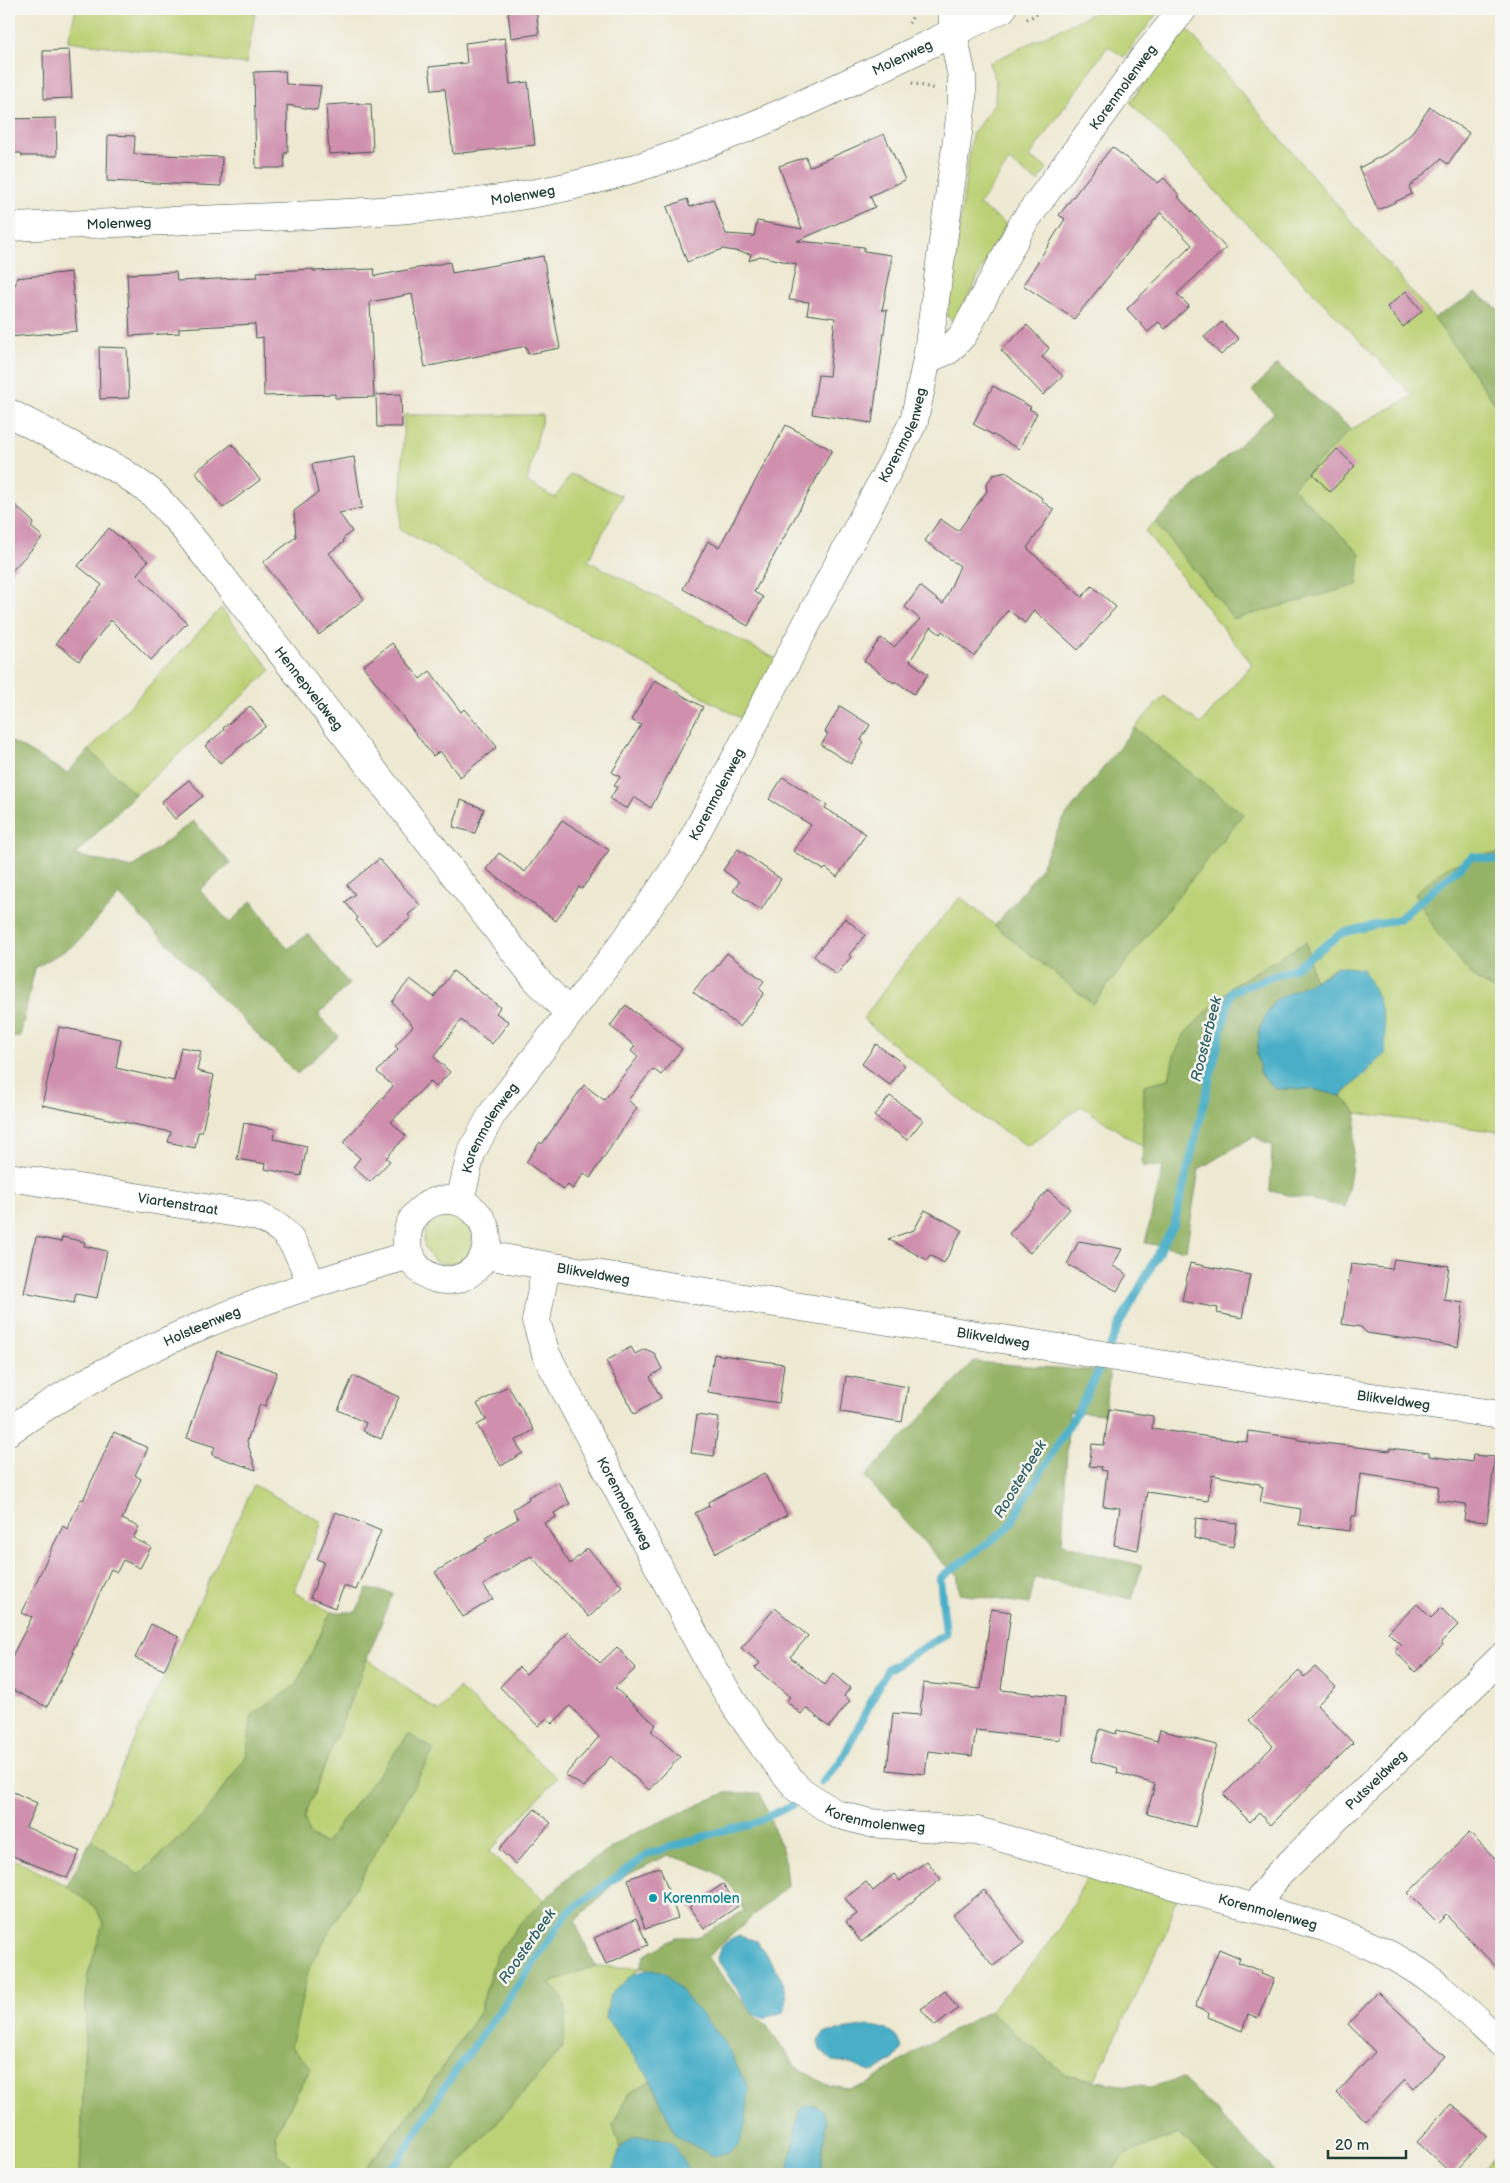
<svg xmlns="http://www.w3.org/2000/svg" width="1510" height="2183" viewBox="0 0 1510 2183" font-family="'Balsamiq Sans',sans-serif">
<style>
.green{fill:#bcd175;stroke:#6e8754}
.forest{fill:#95b366;stroke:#5a784d}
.water{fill:#49afc8;stroke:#34767e}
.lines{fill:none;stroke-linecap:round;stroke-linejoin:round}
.stream{stroke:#49afc8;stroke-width:8}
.building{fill:#cf8fad}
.minor-casing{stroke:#3e574c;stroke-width:29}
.path{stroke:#3e574c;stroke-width:3;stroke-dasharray:1 4;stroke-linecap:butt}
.minor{stroke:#fff;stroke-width:28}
.culture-dot{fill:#0f9aa8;stroke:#f6f6f2;stroke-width:2}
.labels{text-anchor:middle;stroke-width:5;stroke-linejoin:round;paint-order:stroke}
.street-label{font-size:14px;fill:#1f3d34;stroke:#f6f6f2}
.culture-label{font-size:14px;fill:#0d838f;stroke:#f6f6f2;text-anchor:start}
.water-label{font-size:15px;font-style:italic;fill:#2c5f60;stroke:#f6f6f2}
</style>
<rect width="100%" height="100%" fill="#f6f6f2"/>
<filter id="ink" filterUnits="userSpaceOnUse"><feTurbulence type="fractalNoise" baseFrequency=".02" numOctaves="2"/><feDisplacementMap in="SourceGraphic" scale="10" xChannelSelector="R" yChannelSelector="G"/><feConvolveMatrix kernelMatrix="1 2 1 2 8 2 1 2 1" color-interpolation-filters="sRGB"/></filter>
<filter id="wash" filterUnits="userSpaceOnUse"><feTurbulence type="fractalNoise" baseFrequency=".0096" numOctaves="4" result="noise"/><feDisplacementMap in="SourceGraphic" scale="20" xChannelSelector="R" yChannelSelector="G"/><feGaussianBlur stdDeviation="1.12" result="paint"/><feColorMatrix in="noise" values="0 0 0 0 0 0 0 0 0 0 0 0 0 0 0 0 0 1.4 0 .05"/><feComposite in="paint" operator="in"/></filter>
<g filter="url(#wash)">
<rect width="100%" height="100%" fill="#eee9d2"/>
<path class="green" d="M76,9h180l-10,55 -178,-23z
M1102,9h56l-3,7 -31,41 -16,-11 -79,111 18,11 -9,14 -29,-21 -30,44 27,19 -49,93 -5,3 -5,-4 25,-181 23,-33 1,-21 -7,-18z
M1186,28l248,290 67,94v442c-39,1 -57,15 -86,40l58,83 28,17v138l-144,-19 -16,-17 44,-42 -48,-88 -23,15 -8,-38 -132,113 -5,23 -25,6 -1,62 -62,-41 -53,40 -51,-32 -114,-95 39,-53 58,-69 133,107 150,-190 -109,-86 30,-32 37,28 51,-60 -107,-133 10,-9 79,97 126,-65 -67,-66 58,-59 62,-33 -283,-294z
M404,415h139l-16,67 28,16 16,-24 51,22 -34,65 188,98 -32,61 -344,-191z
M221,608l50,62 -136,124 -46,-44z
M424 1240a24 24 0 1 1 48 0a24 24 0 1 1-48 0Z
M254,1485l68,37 -28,70 37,20 -35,73 -44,30 -6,42 -43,59 -64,59 -48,-35 34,-80z
M367,1659l72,53 20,-24 98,90 -68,74 56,48 -24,22 -25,33 -16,56 -61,91 -59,72h-58l-24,-19 -3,-21 36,-66 -20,-21 18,-82 89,-151 11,-80 -84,110 -15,-9 -6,-17z
M9,1857l58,29 30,23 6,15 -16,54 -7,196h-71z
M1087,1877l90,21 -14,42 -68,139 -28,-3 -78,-65 48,-52 25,-35z
M595,1966l45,2 -30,27 -4,23 45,62 -22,13 -16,32 7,23 -8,26h-161l110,-124 -13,-67z
M1179,2134l45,40h-116l18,-20z
M1501,2150v24h-22z"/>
<path class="forest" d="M1476,293l25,18v101l-67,-94z
M1277,364l74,65 -58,59 67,66 -3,31 -123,34 -79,-97 119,-109 -22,-22z
M1134,728l109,86 -150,190 -98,-78 44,-55 23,-50z
M9,740l58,33 22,-23 46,44 -60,61 57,13 61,-47 37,42 -30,27 30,33 21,-22 37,48 20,-15 41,50 -31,31 21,21 -42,38 -178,-179 -43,49 -41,24 -15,69 -11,1z
M1480,854h21v140l-28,-17 -36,-44 -22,-40 29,-24z
M1306,942l8,39 -17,10 -37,36 -3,28 4,19 14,15h38l28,7 16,17 -6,59 -6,35 -75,-16 2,-45 -18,-10 -55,33 -13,81 -41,-7 18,-76 -21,-1 2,-81 25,-6 5,-23 11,-23 47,-47z
M973,1362l137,10 -6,42 -35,-3 -7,133 80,22 -10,33 -97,-21 -6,26 -69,-10 -3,-20 -13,-10 -79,-87z
M367,1589l26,4 -89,225 6,17 15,9 84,-110 25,16 -36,64 -88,151 -19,82 20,20 -36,67 3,21 24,19h-222l7,-196 16,-54 -6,-15 -30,-23 24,-46 48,35 64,-59 43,-59 6,-42 44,-30 35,-73h25z
M725,1793h35l24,62 3,31 -80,71 48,60 10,6 31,44 31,18 21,3 17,-3 56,-37 68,-37 78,65 55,9 29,2 31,-9 85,84 10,12h-53l-45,-40 -53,20 -18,20h-289l7,-51 -27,-12 -11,63h-100l1,-2 -56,-35 -13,11 -7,-23 16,-32 22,-13 26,57 -27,-168 -10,-1 4,-12 34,-19h20l46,-26c-4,-8 -8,-17 -13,-25 -15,-19 -42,-24 -63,-31l-51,25 -42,41 20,45 -46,17 12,13 6,20 -6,34 -110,124h-91l59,-72 61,-91 16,-56 25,-33 51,-48 57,-38z"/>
<path class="water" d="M1337,966l26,3c17,32 24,48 22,85l-44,42 -28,-7h-38l-14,-15 -4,-19 3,-28 14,-26 55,-28z
M739,1936l18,5c12,20 39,47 26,71l-18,6 -11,-3 -37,-56c1,-13 11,-19 22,-23z
M650,1969l15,3 59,69 25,48 -3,33 -7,23 -10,7 -15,4 -37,-19 -26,-57 -45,-62 4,-23 23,-21z
M868,2026c15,1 30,5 34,22l-8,11 -18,12 -6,1 -21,-9 -17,-2 -12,-11 -2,-9 6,-8z
M806,2105h8l9,5 3,13 -7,51h-31l11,-63z
M633,2137c37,1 40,0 56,35l-1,2h-76l8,-26z"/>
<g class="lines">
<path class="stream" d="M1108,1350l12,-27 54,-98 57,-233 64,-24 47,-35 57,-14 74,-63 28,5
M822,1782l19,-21 46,-91 59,-36 -6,-56 67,-49 74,-124 23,-45
M381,2174l17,-12 49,-79 70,-96 50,-74 81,-59 80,-25 22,-4 42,-20"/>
</g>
<g id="blocks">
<path class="building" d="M536,9l3,25 -28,4 -3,-26z
M505,38l5,46 18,-2 7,63 -82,9 -8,-65 -13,1 -3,-23 38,-4 -2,-20z
M69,50l3,48 -28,1 -1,-48z
M285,71l1,13 35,2 -4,24 -30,-5 1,48h-4l1,15h-29l-2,-96z
M359,103v1h12l2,47 -44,3 -3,-49z
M1430,107l39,26 -21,31 -7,-5 -32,28 3,7 -34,16 -19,-42 32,-17 19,-16z
M56,118l1,38h-35l-1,-3h-12v-34z
M884,134l21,46 -35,16 5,11 -78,34 67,6v4l27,4v12l-9,43h5l-15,113 -60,-9 6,-39 11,1 6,-58 -28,-4 2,-12 -20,-2 7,-36 -36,-8 -11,5 2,-7 -28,-5 -36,13 -20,-55 20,-8 3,8 23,-8 13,35 28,2 3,-15 45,8 -23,-63 27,-9 3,10z
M108,135l27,1 -1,18 88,3 -1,29 -114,-5z
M1112,147l46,36 6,-5 16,18 -2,1 48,51 -49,46 12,12 -24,23 -6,-7 -11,10 -21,-23 65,-64 -31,-33 -87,107 -51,-34 42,-66 -6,-4z
M543,256l17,92 -32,6 -2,-8 -101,21 -13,-73 -42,8 4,95 -39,1v-4l-71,2 -1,-59 -7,1 -1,-14 -76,4v5l-49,3 -3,-62 49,-2 1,9 81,-4 -1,-5 56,-3v2l61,-2 1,7 75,-14 2,11z
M71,272l6,59 -68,6v-52l7,-1v-6z
M1406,291l16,20 -19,16 -16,-20z
M1222,322l17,17 -18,16 -17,-18z
M1027,325l22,23 -7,9 21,19 -20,19 -42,-45z
M99,347l28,1 2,50 -29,1z
M993,386l38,21 -2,2 8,4 -18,36 -46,-25z
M401,394l1,33h-25l-1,-32z
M786,425l46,25 -78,142 9,5 -15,29 -65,-37 25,-48 11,6z
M232,444l28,36 -37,28 -28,-36z
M1337,449l18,17 -25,26 -17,-18z
M354,457l8,51 -23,5 13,18 -9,8 1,3 -15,11 35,46 -45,36 -56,-73 33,-25 -2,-26 24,-18 -6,-29z
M1006,472l36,26 -1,2 13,10 -27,38 55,49 10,-11 24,21 -38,43 -44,-40 -9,13 -17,-13 -34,46 -32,-25 -2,3 -9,-7 -21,34 18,13 -14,20 -19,-13 -1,2 -30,-22 17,-23 13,9 26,-28 -15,-12 15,-21 23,18 17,-38 -35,-25 15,-22 18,12 29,-40 -1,-6 7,-10z
M9,499l25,24 -3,4 12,10 -34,37z
M109,528l39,33 -11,13 50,49 -36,37 -40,-40 -32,41 -23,-18 46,-58 -24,-19z
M392,643l28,36 10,-8 31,41 3,-3 11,13 1,-1 21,26 -37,30 -20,-26 -7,5 -70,-90z
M655,680l48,27 -52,101 -17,-11 -7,12 -17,-10 7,-12 -3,-1 6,-9 -8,-5 29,-47 -10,-5z
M250,706l16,20 -46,37 -15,-17 19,-16 -1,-2z
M840,706l30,19 -9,15 3,2 -13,22 -30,-19 7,-11 -3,-2z
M783,777l44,28 -2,3 41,26 -29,43 -11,-9 -2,2 -31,-19 18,-26 -42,-26z
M189,780l14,16 -28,23 -14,-17z
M461,800l23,9 -9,24 -22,-6z
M562,820l47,30 -27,39 -3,-2 -23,34 -70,-52 13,-16 26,19z
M738,849l43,30 -20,31 -28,-19 6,-9 -16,-12z
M379,859l41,46 -12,10 3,3 -34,27 -21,-25 2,-2 -13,-16 10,-8 -8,-9z
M845,918l20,17 -16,20 2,2 -15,18 -22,-19z
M727,953l37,28 -5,7 5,5 -24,34 -47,-35 12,-16 9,-6z
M453,971l47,36 -4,6 13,9 -17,22 -31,-24 -27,37 16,15 -14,15 -6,-6 -39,41 15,14 -20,22 4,3 -20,21 -17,-15 7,-9 -17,-15 50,-57 -16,-14 21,-23 -3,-3 18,-20 -21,-24 18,-23 24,18z
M626,1005l56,44 -21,26 -8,-6 -25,31 9,8 -47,70 -6,-5 -11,16 -5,-4 -4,5 -38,-28 14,-20 2,2 42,-59 20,15 34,-43 -7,-6 4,-5 -25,-20z
M59,1027l62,12 -5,29 58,13 7,-34 20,4 -4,20 17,4 -12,57h-4l-3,16 -27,-6 3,-10 -129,-27z
M876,1044l29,21 -15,20 -28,-21z
M890,1096l33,24 -16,20 -33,-24z
M244,1123l31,6 -2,10 34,7 -6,30 -36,-7 1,-5 -29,-5z
M1048,1190l22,19 -40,44 -21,-19z
M925,1210l37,20 -18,33 -14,-8 -3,5 -39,-21 26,-9z
M36,1237l25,5 1,-5 23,5 -1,4 23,5 -10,47 -21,-4 -2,9 -50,-10z
M1079,1241l43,8 -9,17 14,8 -10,17 -50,-27z
M1394,1259l55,7 -5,34 19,3 -1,7h1l-5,37 -91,-14 -6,-6 -19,-3 9,-60 41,5z
M1190,1263l60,12 -8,43 -25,-5 1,-5 -36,-7z
M631,1347l4,7 10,-5 9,4 8,16 -12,8 11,21 -27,16 -28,-53z
M217,1351l60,21 -12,34 -5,-2 -13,37 9,29 -44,-15 3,-8 -28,-9z
M714,1354l70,10 -5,39 -71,-11z
M353,1376l46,21 -18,42 -18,-8 3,-8 -28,-13z
M846,1376l62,11 -6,35 -61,-10z
M508,1386l26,44 -19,11 8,12 -22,13 -24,-41 9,-5 -9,-16z
M1109,1409l44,7 -1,13 95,13 1,-11 50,7v2l92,11v-3l39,5v3l43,6 1,-7 22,2 -8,65 -23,-2 2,-16 -29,-4 2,-14 -78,-12 -5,42h-4l-2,15 -51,-6 2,-16 -41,-7 3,-15 -3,-1v-2l-48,-9 -4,26 -61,-9 -9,58 -24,-5 6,-37 -17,-2 4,-35 -6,-1 1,-3 -13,-1 3,-22 12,1z
M697,1415l22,3 -5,38 -23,-3z
M114,1432l34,16 -13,27 6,4 -19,40 17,8 -6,11 18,9 -11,21 -17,-8 -6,12 -6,-3 -39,83 2,1 -27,54 -38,-19v-26l23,-45 -10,-4 29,-63 12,-24 4,3 14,-30 2,1z
M764,1473l23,42 -71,38 -21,-40 14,-7 -1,-4z
M558,1482l12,22 -16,9 2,4 -12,6 26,41 17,-16 35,38 -33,31 -58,-61 -48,29 10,14 -30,18 -28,-45 52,-31 -2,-3 33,-19 -5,-10 16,-10 -1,-2z
M336,1512l45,19 -25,59 -12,-4 -9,22 -25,-10 14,-36 -7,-3z
M1196,1518l41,5 -4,24 -39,-9z
M1417,1604l14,14 10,-10 17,17 -17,17 2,3 -28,27 -20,-21 6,-6 -13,-13z
M775,1608l33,28 -18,21 34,28 9,-11 17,14 -6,8 6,5 -21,26 -23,-19 -5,6 -15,-13 4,-4 -35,-29 5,-5 -19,-15z
M991,1609l20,3 -10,78 63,7 -4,43 -84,-10 -4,26 -44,-5 -3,23 -38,-4 6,-57 27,2 3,-32 58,6z
M151,1624l28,13 -15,33 -29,-12z
M569,1632l31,31 17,-16 19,21 -21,20 41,37 -5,6 29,26 -31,33 -38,-34 -27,31 -19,-12 34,-38 -29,-31 -18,18 -5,-6 -9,8 -38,-39 19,-20 7,7z
M1315,1667l21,20 -19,18 36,38 -83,82 -11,-12 -9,9 -27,-27 50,-49 -24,-26 50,-49 5,6z
M1100,1729l16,5 1,-4 40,11 3,-11 57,15 -22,82 -48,-13 8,-30 -38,-11 1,-5 -27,-7z
M9,1790l28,13 -11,24 54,24 -13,27 -54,-22 -4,10z
M535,1809l16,14 -36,41 -16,-15z
M1469,1833l32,31v108l-55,-57 -8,8 -30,-30z
M927,1861l14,18 -80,63 -15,-20 11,-8 -12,-16 21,-16 7,9 21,-17 6,7z
M660,1867l18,51 -33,11 -17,-50z
M723,1884l15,22 -34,23 -15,-22z
M984,1890l40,53 -31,23 -40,-51z
M636,1919l12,26 -42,19 -12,-26z
M1219,1949l21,9 -2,4 24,9 -1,3 13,5 -16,39 -10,-4 -6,17 -34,-14 1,-4 -14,-6z
M945,1991l13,18 -23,17 -14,-17z
M1378,1992l67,64 -31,33 -9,-9 -39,41 -29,-28 38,-41 -27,-28z
M1451,2104l36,32 -35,38 -35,-32z"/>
</g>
</g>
<g filter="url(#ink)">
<use href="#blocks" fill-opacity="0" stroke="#3e574c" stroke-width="1"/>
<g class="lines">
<defs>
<g id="minor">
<path id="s1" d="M9,227c88,-3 176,-7 264,-10 98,-5 197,-9 293,-30 154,-35 295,-111 436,-178"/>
<path id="s2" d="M927,359l22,-9 14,-15 61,-113 119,-163 40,-50"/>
<path id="s3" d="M9,413l112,58 30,21 29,31 356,456 33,34"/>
<path id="s4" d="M9,1177l247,39c37,13 41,35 56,68"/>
<circle cx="447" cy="1240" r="40"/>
<path id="s5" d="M460,1201l11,-48 21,-39 136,-177 57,-83 229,-433 13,-62 35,-256v-26l-9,-44v-24"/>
<path id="s6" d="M485,1255l146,25 692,110 178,25"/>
<path id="s7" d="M546,1266l-10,55 10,33 164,310 26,43 30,43 32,39 38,25 34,9 107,8 347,96c28,11 57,22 84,38 34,20 64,51 93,78"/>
<path id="s8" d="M9,1431c123,-86 258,-137 402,-176"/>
<path id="s9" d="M1255,1907l22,-31 224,-218"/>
</g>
</defs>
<use href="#minor" class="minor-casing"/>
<path class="path" d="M1027,19l21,-10
M909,23l8,-14
M912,83l23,6"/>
<use href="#minor" class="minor"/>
</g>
</g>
<circle class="culture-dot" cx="653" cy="1898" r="5"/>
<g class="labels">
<g class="street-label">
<text dy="5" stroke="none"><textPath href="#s1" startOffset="920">Molenweg</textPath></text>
<text dy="5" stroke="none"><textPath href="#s2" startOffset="340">Korenmolenweg</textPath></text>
<text dy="5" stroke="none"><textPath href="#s1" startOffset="515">Molenweg</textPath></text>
<text dy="5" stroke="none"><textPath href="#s1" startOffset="110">Molenweg</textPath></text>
<text dy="5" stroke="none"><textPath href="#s5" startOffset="890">Korenmolenweg</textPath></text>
<text dy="5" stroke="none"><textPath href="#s3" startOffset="415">Hennepveldweg</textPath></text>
<text dy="5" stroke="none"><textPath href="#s5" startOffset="485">Korenmolenweg</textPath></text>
<text dy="5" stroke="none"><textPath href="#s5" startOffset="80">Korenmolenweg</textPath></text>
<text dy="5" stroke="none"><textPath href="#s4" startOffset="171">Viartenstraat</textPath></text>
<text dy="5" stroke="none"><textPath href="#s6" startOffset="110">Blikveldweg</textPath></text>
<text dy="5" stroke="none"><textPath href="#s8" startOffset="220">Holsteenweg</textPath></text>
<text dy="5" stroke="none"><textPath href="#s6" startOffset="515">Blikveldweg</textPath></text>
<text dy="5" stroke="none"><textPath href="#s6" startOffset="920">Blikveldweg</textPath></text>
<text dy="5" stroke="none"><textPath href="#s7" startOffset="259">Korenmolenweg</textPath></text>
<text dy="5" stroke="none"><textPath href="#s9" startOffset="176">Putsveldweg</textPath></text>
<text dy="5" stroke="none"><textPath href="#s7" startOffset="679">Korenmolenweg</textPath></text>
<text dy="5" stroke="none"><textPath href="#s7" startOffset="1084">Korenmolenweg</textPath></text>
</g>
<g class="culture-label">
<text x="663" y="1903">Korenmolen</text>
</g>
<g class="water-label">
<text transform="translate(1206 1039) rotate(-76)" y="5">Roosterbeek</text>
<text transform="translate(1020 1479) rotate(-59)" y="5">Roosterbeek</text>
<text transform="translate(527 1946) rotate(-55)" y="5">Roosterbeek</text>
</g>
</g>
<rect width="1510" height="2183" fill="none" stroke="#f6f6f2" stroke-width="30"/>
<path d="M1328 2150v8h78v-8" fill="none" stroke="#1f3d34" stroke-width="2.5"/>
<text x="1335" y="2150" font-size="15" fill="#1f3d34" stroke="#f6f6f2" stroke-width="4" paint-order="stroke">20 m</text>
</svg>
